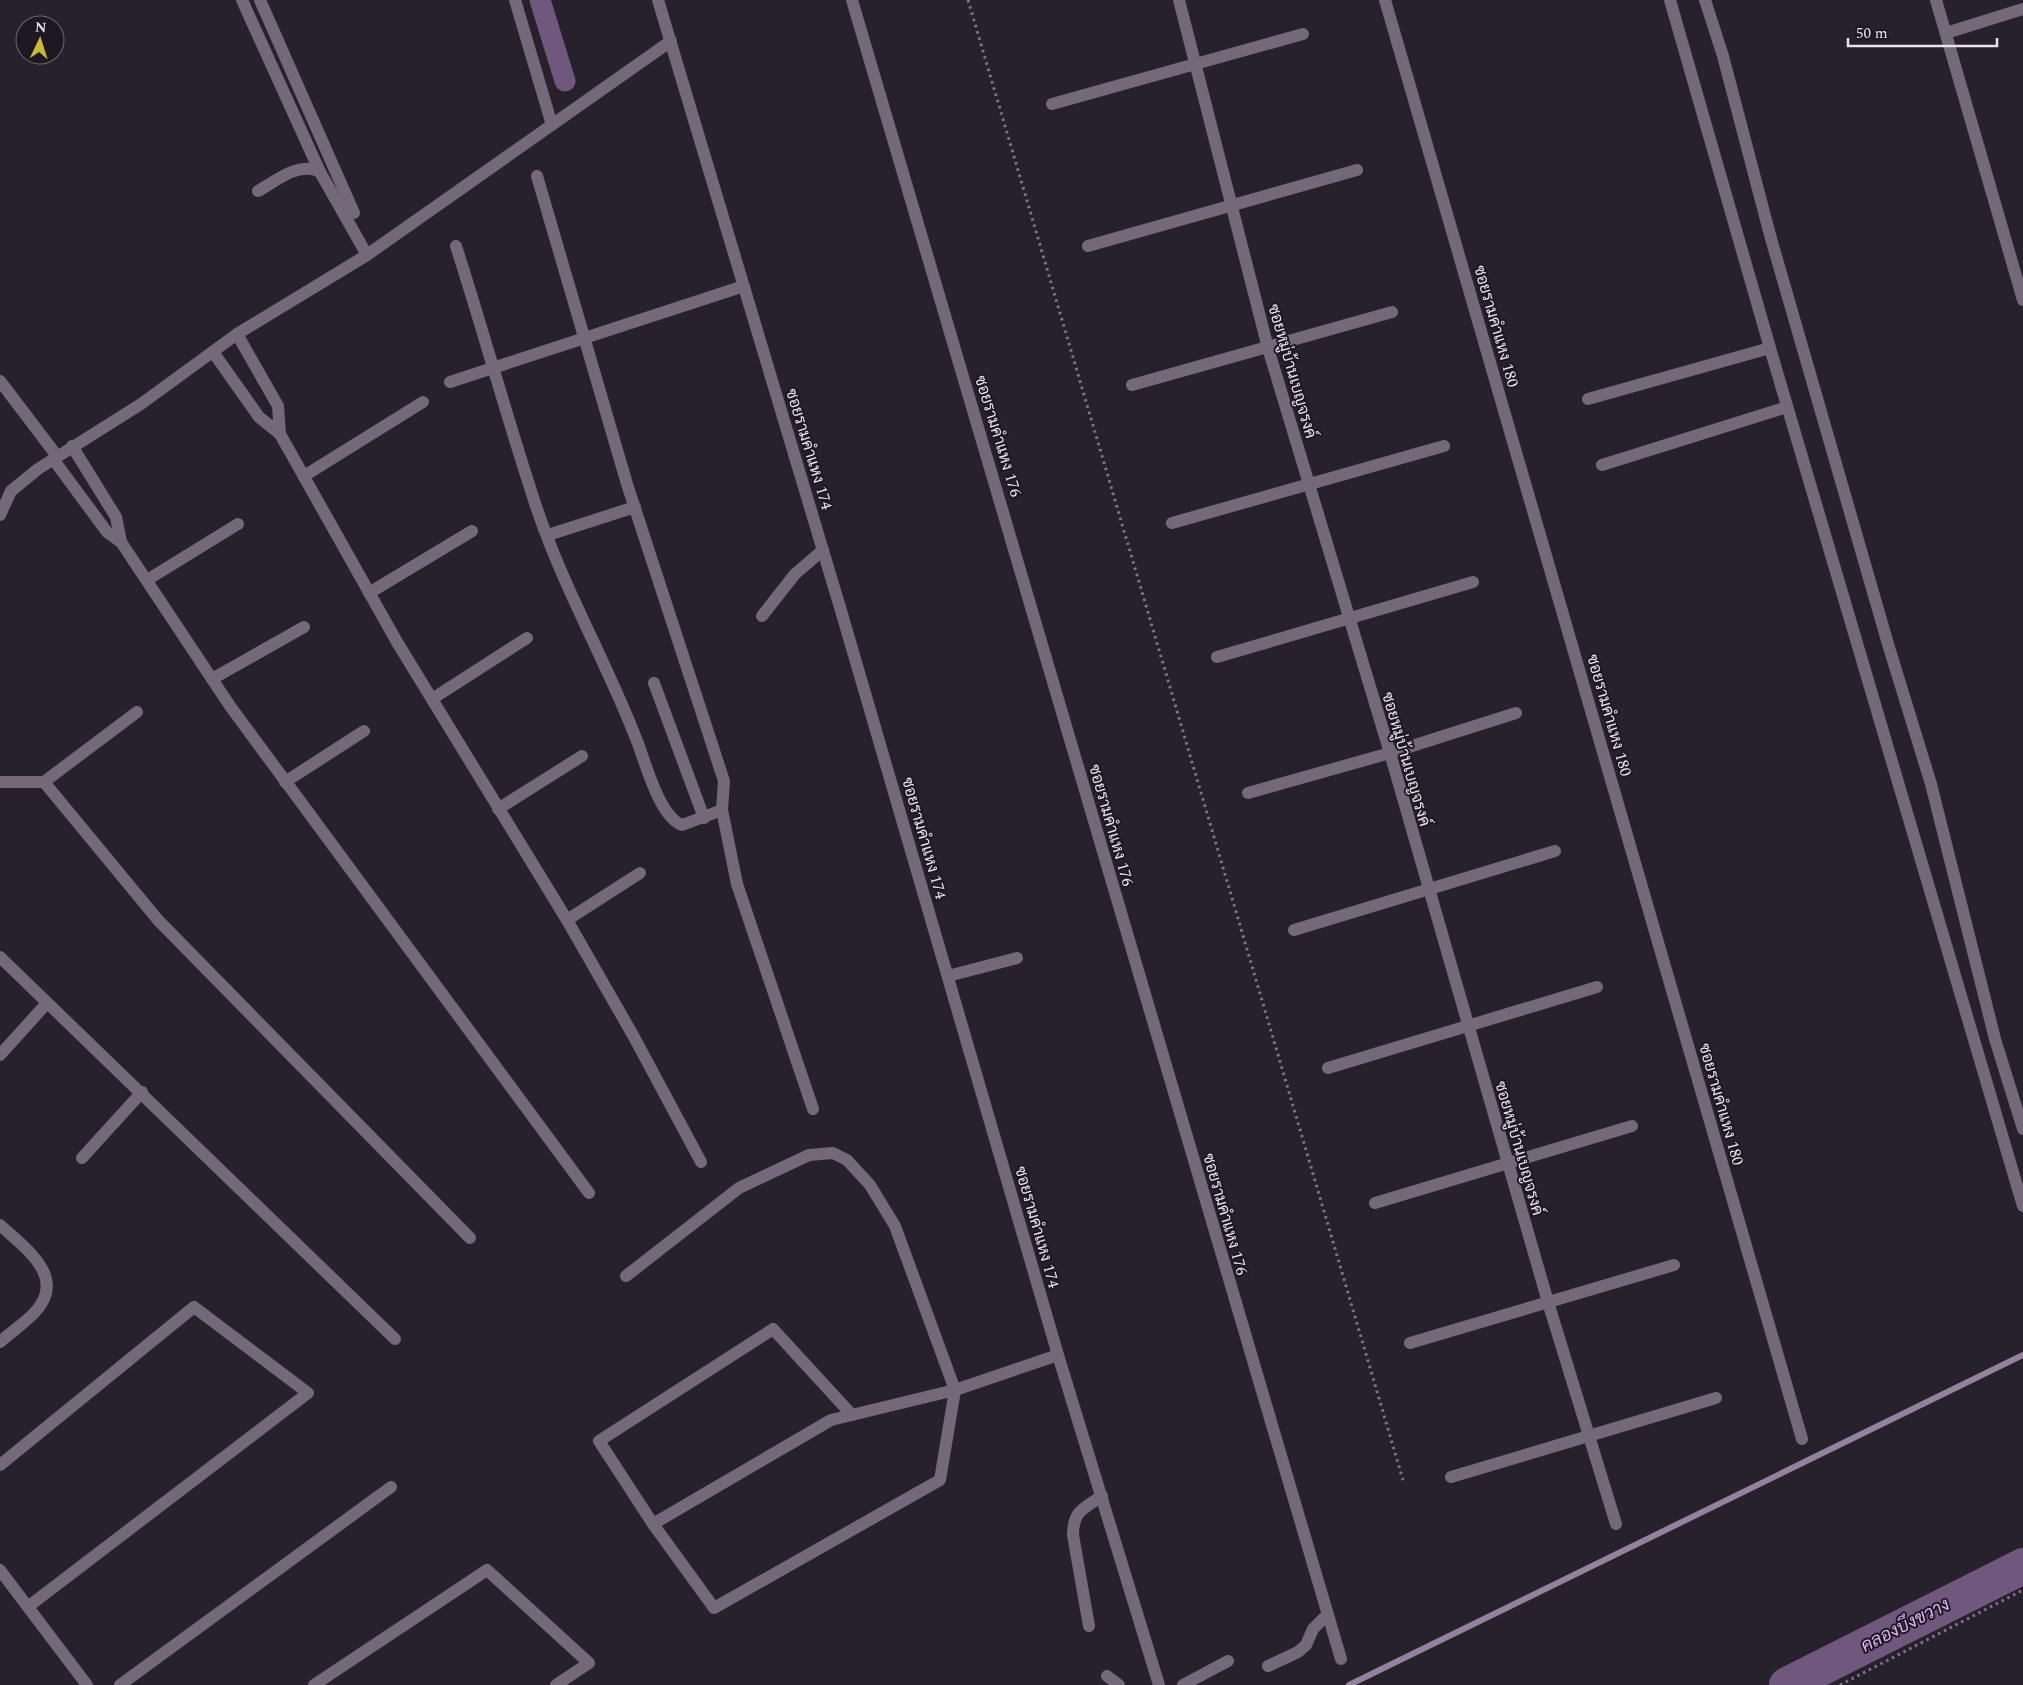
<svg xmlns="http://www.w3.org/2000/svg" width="2023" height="1685" viewBox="0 0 2023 1685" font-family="Spectral,Sarabun,serif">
	<rect width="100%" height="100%" fill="#27212b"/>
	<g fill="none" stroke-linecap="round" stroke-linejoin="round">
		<polyline stroke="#93819e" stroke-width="6" points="1349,1685 2023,1355"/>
		<polyline stroke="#6f577d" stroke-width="21" points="540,0 565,81"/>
		<polyline stroke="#6f577d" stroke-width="36" points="1787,1685 2023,1566"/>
		<g stroke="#7c7780" stroke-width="3" stroke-dasharray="2.5 4" stroke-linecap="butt">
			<polyline points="968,0 1403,1480"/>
			<polyline points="1840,1685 2023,1590"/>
		</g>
		<g stroke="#74697b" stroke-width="12">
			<polyline points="242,0 320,172"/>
			<polyline points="260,0 354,213"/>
			<polyline points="515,0 552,125"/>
			<polyline points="658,0 842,614 1058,1355 1159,1685"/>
			<polyline points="852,0 1341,1659"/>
			<polyline points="1179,0 1268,348 1390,753 1548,1302 1616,1524"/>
			<polyline points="1385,0 1802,1439"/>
			<polyline points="1670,0 1770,348 2023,1206"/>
			<polyline points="1705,0 1723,56 1770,235 1888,644 1931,784 1995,1039 2023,1129"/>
			<polyline points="1936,0 2023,300"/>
			<polyline points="1946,33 2023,9"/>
			<polyline points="1052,104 1303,34"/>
			<polyline points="537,176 627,484 724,781 722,810 737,884 813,1109"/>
			<path d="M258 191C276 181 299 161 320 172L367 255"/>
			<path d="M456 246C484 333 508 422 537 509 564 589 607 663 637 741 646 764 659 816 682 825L722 810"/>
			<polyline points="1088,246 1357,170"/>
			<polyline points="237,334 278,406 280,434"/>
			<polyline points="213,352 259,417 280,434 397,642 567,920 634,1037 701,1162"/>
			<polyline points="0,381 57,456"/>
			<polyline points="450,382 744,286"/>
			<polyline points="1132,385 1392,312"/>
			<polyline points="1588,399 1770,348"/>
			<polyline points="72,446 116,517 121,542"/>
			<polyline points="53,459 107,532 121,542 230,706 589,1193"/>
			<polyline points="1602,465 1787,407"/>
			<polyline points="304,476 423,402"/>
			<polyline points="0,515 11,491 38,469 141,404 237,334 367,255 671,41"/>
			<polyline points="1172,523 1444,446"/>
			<polyline points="548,535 635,507"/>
			<polyline points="147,580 238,524"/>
			<polyline points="369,593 472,531"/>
			<polyline points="762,616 795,574 823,550"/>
			<polyline points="1217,657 1473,582"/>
			<polyline points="212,679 304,627"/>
			<polyline points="654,683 704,818"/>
			<polyline points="432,699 527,638"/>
			<polyline points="0,782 44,782 158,920 470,1238"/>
			<polyline points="44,782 137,712"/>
			<polyline points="285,782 364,731"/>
			<polyline points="1248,793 1390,753 1516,713"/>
			<polyline points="498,809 582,756"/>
			<polyline points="567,920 640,873"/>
			<polyline points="1294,930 1555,851"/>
			<polyline points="0,957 395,1339"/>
			<polyline points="948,976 1017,958"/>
			<polyline points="0,1055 47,1003"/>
			<polyline points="1328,1068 1597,987"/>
			<polyline points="82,1158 142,1092"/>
			<polyline points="1375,1203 1632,1126"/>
			<path d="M0 1225C24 1247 68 1277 35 1312 25 1323 11 1332 0 1342"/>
			<polyline points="626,1276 739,1188 809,1155 833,1153 847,1160 870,1185 895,1226 955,1390 1058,1355"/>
			<polyline points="1410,1343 1674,1265"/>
			<polygon points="955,1390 940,1480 714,1608 653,1524 831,1420"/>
			<polyline points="0,1465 194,1307 308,1393 29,1606"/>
			<polyline points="1451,1477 1716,1398"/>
			<polyline points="653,1524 599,1441 773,1329 852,1415"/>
			<polyline points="0,1570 87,1685"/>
			<path d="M1089 1626 1073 1535C1073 1511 1083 1509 1102 1496"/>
			<polyline points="1268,1666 1298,1652 1306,1645 1313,1629 1327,1615"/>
			<polyline points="1107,1676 1119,1685"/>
			<polyline points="120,1685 391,1487"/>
			<polyline points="314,1685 487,1570 589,1663 556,1685"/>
			<polyline points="1183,1685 1228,1661"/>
		</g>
	</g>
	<g text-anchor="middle" stroke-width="4" stroke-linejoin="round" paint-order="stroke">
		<g font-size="16" fill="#e8e4eb" stroke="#1e1822">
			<text transform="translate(1497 326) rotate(74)" y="6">ซอยรามคำแหง 180</text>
			<text transform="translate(1293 371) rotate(74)" y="6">ซอยหมู่บ้านเบญจรงค์</text>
			<text transform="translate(999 436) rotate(73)" y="6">ซอยรามคำแหง 176</text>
			<text transform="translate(810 449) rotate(73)" y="6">ซอยรามคำแหง 174</text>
			<text transform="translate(1610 715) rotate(74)" y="6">ซอยรามคำแหง 180</text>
			<text transform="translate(1407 759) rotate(74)" y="6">ซอยหมู่บ้านเบญจรงค์</text>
			<text transform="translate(1112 825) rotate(74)" y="6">ซอยรามคำแหง 176</text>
			<text transform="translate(925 838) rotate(74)" y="6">ซอยรามคำแหง 174</text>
			<text transform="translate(1722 1104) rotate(74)" y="6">ซอยรามคำแหง 180</text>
			<text transform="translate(1520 1148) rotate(74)" y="6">ซอยหมู่บ้านเบญจรงค์</text>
			<text transform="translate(1226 1214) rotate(74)" y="6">ซอยรามคำแหง 176</text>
			<text transform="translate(1038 1227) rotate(74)" y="6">ซอยรามคำแหง 174</text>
		</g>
		<g font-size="18" font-style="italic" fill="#d8b1f1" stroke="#1e1822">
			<text transform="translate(1905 1625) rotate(-27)" y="6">คลองบึงขวาง</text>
		</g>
	</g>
	<g transform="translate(40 40) rotate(4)"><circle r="24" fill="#1e1822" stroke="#6f6a72"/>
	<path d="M0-4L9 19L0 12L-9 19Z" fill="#caba3a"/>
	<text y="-8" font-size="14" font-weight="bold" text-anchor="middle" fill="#e8e4eb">N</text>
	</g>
	<path d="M1848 38v8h149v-8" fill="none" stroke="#e8e4eb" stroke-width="2.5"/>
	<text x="1856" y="38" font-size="15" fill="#e8e4eb" stroke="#1e1822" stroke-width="4" paint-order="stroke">50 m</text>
</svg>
